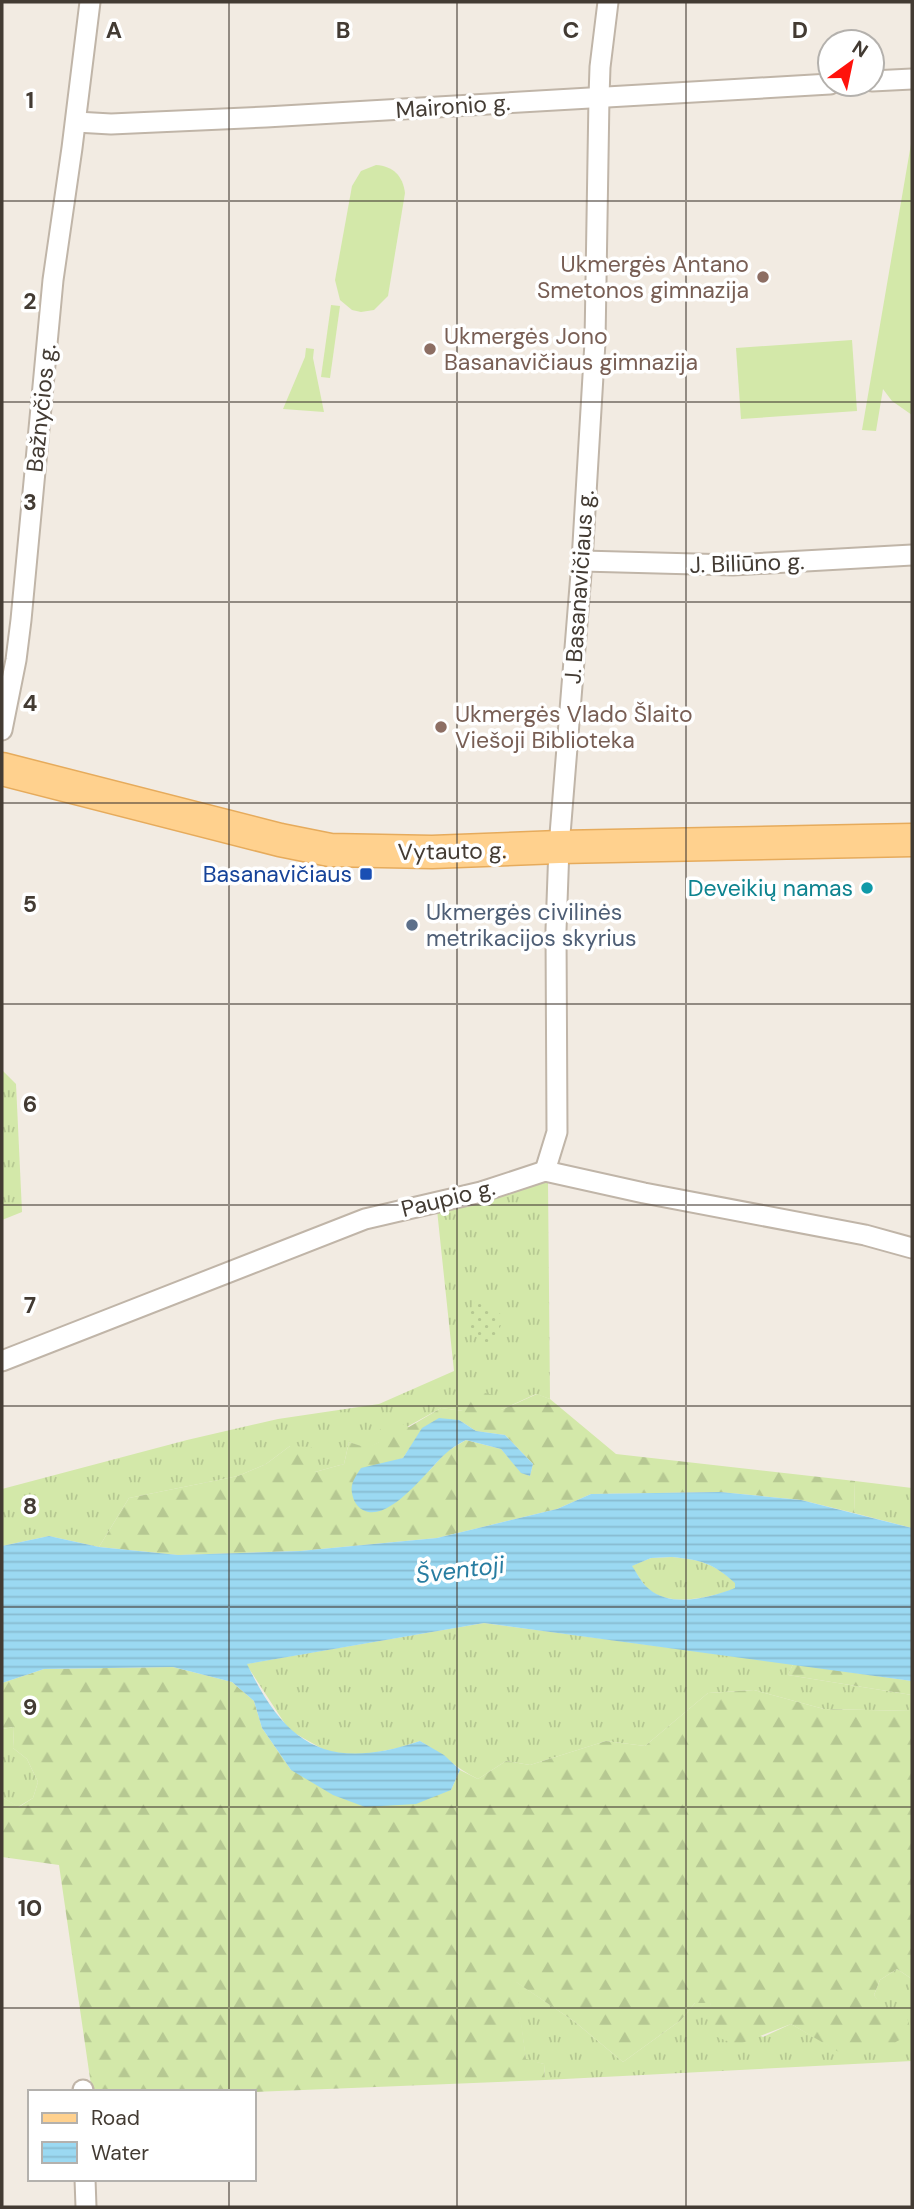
<svg xmlns="http://www.w3.org/2000/svg" width="914" height="2209" viewBox="0 0 914 2209" font-family="'DM Sans',sans-serif">
	<defs>
		<pattern id="grass-tufts" width="24" height="20" patternUnits="userSpaceOnUse" patternTransform="scale(1.75)"><rect width="24" height="20" fill="#d3e8a9"/><path d="M3 7l-1-3M5 7V3M7 7l1-3M15 17l-1-3M17 17v-4M19 17l1-3" fill="none" stroke="#b6c892"/></pattern>
		<pattern id="forest-firs" width="22" height="20" patternUnits="userSpaceOnUse" patternTransform="scale(1.75)"><rect width="22" height="20" fill="#d3e8a9"/><path d="M5 1l3.5 6h-7zM16 11l3.5 6h-7z" fill="#b6c892"/></pattern>
		<pattern id="park-dots" width="8" height="8" patternUnits="userSpaceOnUse" patternTransform="scale(1.75)"><rect width="8" height="8" fill="#d3e8a9"/><path d="M2 2h.1M6 6h.1" fill="none" stroke="#b6c892" stroke-width="1.8" stroke-linecap="round"/></pattern>
		<pattern id="water-rules" width="6" height="5" patternUnits="userSpaceOnUse" patternTransform="scale(1.75)"><rect width="6" height="5" fill="#9bd9f2"/><path d="M0 2.5h6" fill="none" stroke="#87bbd0"/></pattern>
	</defs>
	<rect width="100%" height="100%" fill="#f2ebe2"/>
	<g fill="url(#grass-tufts)">
		<polygon points="2,1070 16,1084 22,1212 2,1220"/>
		<polygon points="548,1182 550,1399 536,1394 501,1410 463,1411 441,1408 367,1449 349,1442 344,1464 315,1472 290,1446 266,1464 238,1476 129,1498 99,1547 49,1536 2,1546 2,1489 187,1440 278,1419 379,1404 454,1371 437,1210"/>
		<polygon points="855,1481 912,1488 912,1528 854,1513"/>
		<path d="M672 1557C701 1560 713 1563 736 1583L735 1589C710 1597 671 1608 648 1589 642 1583 637 1573 631 1566L651 1558Z"/>
		<path d="M484 1623 793 1664 788 1675 912 1695V1711L824 1709 754 1690 708 1693 645 1746 606 1741 530 1765 506 1761 478 1779C457 1769 441 1753 420 1741L398 1748 362 1755 328 1752 289 1730 246 1664Z"/>
		<polygon points="14,1727 13,1748 27,1759 38,1782 33,1798 18,1807 2,1797 2,1729"/>
		<polygon points="897,1969 912,1979 912,2061 545,2080 544,2064 526,2060 515,1981 575,2022 623,2062 681,2020 695,2003 710,2002 713,2013 763,2037 791,2024 844,2054 881,2006 874,1995 880,1980"/>
	</g>
	<g fill="url(#forest-firs)" fill-rule="evenodd">
		<path d="M476 1391 494 1395 501 1410 537 1394 550 1399 616 1454 855 1481 854 1513 801 1500 720 1492 591 1494 557 1509 437 1538 300 1551 178 1555 99 1547 129 1498 238 1476 266 1464 290 1446 312 1447 315 1472 344 1464 349 1442 367 1448 379 1442 380 1429 396 1421 409 1427 441 1408 463 1411 464 1398ZM459 1420 476 1431 505 1435 533 1464 530 1476 521 1472 501 1449 466 1440 446 1452 429 1471 391 1462 403 1458 411 1446Z"/>
		<polygon points="793,1664 912,1681 912,1695 788,1675"/>
		<polygon points="173,1667 232,1682 254,1701 262,1728 291,1770 451,1790 460,1770 478,1779 506,1761 530,1765 606,1741 645,1746 708,1693 754,1690 824,1709 912,1711 912,1979 897,1969 880,1980 874,1995 882,2006 907,2017 911,2034 890,2045 844,2055 791,2024 737,2045 717,2037 710,2003 695,2003 681,2020 623,2062 575,2022 516,1982 526,2059 544,2064 545,2080 254,2092 92,2092 59,1865 2,1857 2,1797 19,1807 33,1798 38,1782 27,1759 13,1748 14,1727 2,1729 2,1683 44,1669"/>
	</g>
	<polygon fill="url(#park-dots)" points="476,1300 504,1316 497,1336 488,1344 468,1332 469,1312"/>
	<g fill="#d3e8a9">
		<polygon points="912,138 912,415 892,401 883,389 876,431 862,430"/>
		<path d="M376 165C393 166 403 176 405 193L388 296 374 310 361 312 352 310 340 300 335 280 352 186 361 171Z"/>
		<polygon points="331,305 340,306 330,378 321,377"/>
		<polygon points="852,340 857,411 741,419 736,348"/>
		<polygon points="306,348 314,349 313,358 324,412 283,409 305,357"/>
	</g>
	<g fill="url(#water-rules)" fill-rule="evenodd">
		<path d="M439 1418 459 1420 476 1431 505 1435 533 1464 530 1476 521 1473 501 1449 466 1440C458 1444 450 1449 444 1455 427 1471 388 1524 363 1510 357 1507 353 1500 352 1493 350 1483 356 1476 361 1468L403 1458 422 1428Z"/>
		<path d="M720 1492 801 1500 912 1528V1681L484 1623 247 1664C287 1748 330 1771 420 1741L444 1755 460 1770 451 1790 416 1804 365 1807 333 1795 291 1770 262 1728 254 1701 232 1682 173 1667 44 1669 2 1683V1546L49 1536 99 1547 178 1555 300 1551 437 1538 557 1509 591 1494ZM672 1557C701 1560 713 1563 735 1583V1588C710 1598 671 1608 649 1589 642 1584 637 1573 632 1566L651 1558Z"/>
	</g>
	<g fill="none" stroke-linecap="round" stroke-linejoin="round">
		<defs>
			<g id="minor">
				<polyline points="872,81 912,79"/>
				<polyline points="76,122 111,124 266,117 830,84"/>
				<polyline points="582,561 733,565 912,555"/>
				<polyline points="2,730 16,660 21,620 53,280 72,148 90,2"/>
				<polyline points="545,1171 557,1132 556,930 559,847 582,561 595,342 599,97 600,67 608,2"/>
				<polyline points="2,1361 365,1219 481,1192 545,1171 644,1193 865,1235 912,1248"/>
				<polyline points="83,2090 83,2092"/>
				<polyline points="85,2179 86,2207"/>
			</g>
			<polyline id="primary" points="2,769 280,840 330,850 432,852 559,847 912,840"/>
		</defs>
		<use href="#minor" stroke="#c0b5a8" stroke-width="23"/>
		<use href="#primary" stroke="#e6ab5c" stroke-width="35"/>
		<use href="#minor" stroke="#fff" stroke-width="19"/>
		<use href="#primary" stroke="#ffd18e" stroke-width="32"/>
	</g>
	<path fill="none" stroke="#433b33" stroke-width="2" stroke-opacity="0.55" d="M229 2V2092M457 2V2207M686 2V2207M2 201H912M2 402H912M2 602H912M2 803H912M2 1004H912M2 1205H912M2 1406H912M2 1607H912M2 1807H912M2 2008H912M229 2179V2207"/>
	<g fill="#8d6e63" stroke="#fff" stroke-width="2.5">
		<circle cx="763" cy="277" r="7"/>
		<circle cx="430" cy="349" r="7"/>
		<circle cx="441" cy="727" r="7"/>
	</g>
	<rect fill="#1a4fb4" stroke="#fff" stroke-width="2.5" x="359" y="867" width="14" height="14" rx="3.5"/>
	<circle fill="#0f9aa8" stroke="#fff" stroke-width="2.5" cx="867" cy="888" r="7"/>
	<circle fill="#5c6f8a" stroke="#fff" stroke-width="2.5" cx="412" cy="925" r="7"/>
	<g text-anchor="middle" stroke-width="7" stroke-linejoin="round" paint-order="stroke">
		<g font-size="23" fill="#433b33" stroke="#fff">
			<text transform="translate(453 106) rotate(-4)" y="8">Maironio g.</text>
			<text transform="translate(41 408) rotate(-84)" y="8">Bažnyčios g.</text>
			<text transform="translate(747 563) rotate(-2)" y="8">J. Biliūno g.</text>
			<text transform="translate(579 587) rotate(-86)" y="8">J. Basanavičiaus g.</text>
			<text transform="translate(452 851) rotate(-1)" y="8">Vytauto g.</text>
			<text transform="translate(448 1198) rotate(-14)" y="8">Paupio g.</text>
		</g>
		<g font-size="23" fill="#785e54" stroke="#fff" text-anchor="start">
			<text x="749" y="272" text-anchor="end">Ukmergės Antano<tspan x="749" dy="26">Smetonos gimnazija</tspan></text>
			<text x="444" y="344">Ukmergės Jono<tspan x="444" dy="26">Basanavičiaus gimnazija</tspan></text>
			<text x="455" y="722">Ukmergės Vlado Šlaito<tspan x="455" dy="26">Viešoji Biblioteka</tspan></text>
		</g>
		<g font-size="23" fill="#164399" stroke="#fff" text-anchor="end">
			<text x="352" y="882">Basanavičiaus</text>
		</g>
		<g font-size="23" fill="#0d838f" stroke="#fff" text-anchor="end">
			<text x="853" y="896">Deveikių namas</text>
		</g>
		<g font-size="23" fill="#4e5e75" stroke="#fff" text-anchor="start">
			<text x="426" y="920">Ukmergės civilinės<tspan x="426" dy="26">metrikacijos skyrius</tspan></text>
		</g>
		<g font-size="24" font-style="italic" fill="#287da1" stroke="#fff">
			<text transform="translate(460 1570) rotate(-7)" y="8">Šventoji</text>
		</g>
	</g>
	<g font-size="23" text-anchor="middle" font-weight="bold" fill="#433b33" stroke="#fff" stroke-width="7" stroke-linejoin="round" paint-order="stroke">
		<text x="114" y="38">A</text>
		<text x="343" y="38">B</text>
		<text x="571" y="38">C</text>
		<text x="800" y="38">D</text>
		<text x="30" y="108">1</text>
		<text x="30" y="309">2</text>
		<text x="30" y="510">3</text>
		<text x="30" y="711">4</text>
		<text x="30" y="912">5</text>
		<text x="30" y="1112">6</text>
		<text x="30" y="1313">7</text>
		<text x="30" y="1514">8</text>
		<text x="30" y="1715">9</text>
		<text x="30" y="1916">10</text>
	</g>
	<rect width="914" height="2209" fill="none" stroke="#433b33" stroke-width="7"/>
	<rect x="28" y="2090" width="228" height="91" fill="#ffffff" stroke="#b4b1ad" stroke-width="2"/>
	<rect x="42" y="2113" width="35" height="10" fill="#ffd18e" stroke="#b4b1ad" stroke-width="2"/>
	<text x="91" y="2125" font-size="21" fill="#433b33">Road</text>
	<rect x="42" y="2142" width="35" height="21" fill="url(#water-rules)" stroke="#b4b1ad" stroke-width="2"/>
	<text x="91" y="2160" font-size="21" fill="#433b33">Water</text>
	<g transform="translate(851 63) rotate(33)"><circle r="33" fill="#ffffff" stroke="#b4b1ad" stroke-width="2"/>
	<path d="M0-5L12 26L0 18L-12 26Z" fill="#ff120c"/>
	<text y="-10" font-size="19" font-weight="bold" text-anchor="middle" fill="#433b33">N</text>
	</g>
</svg>
